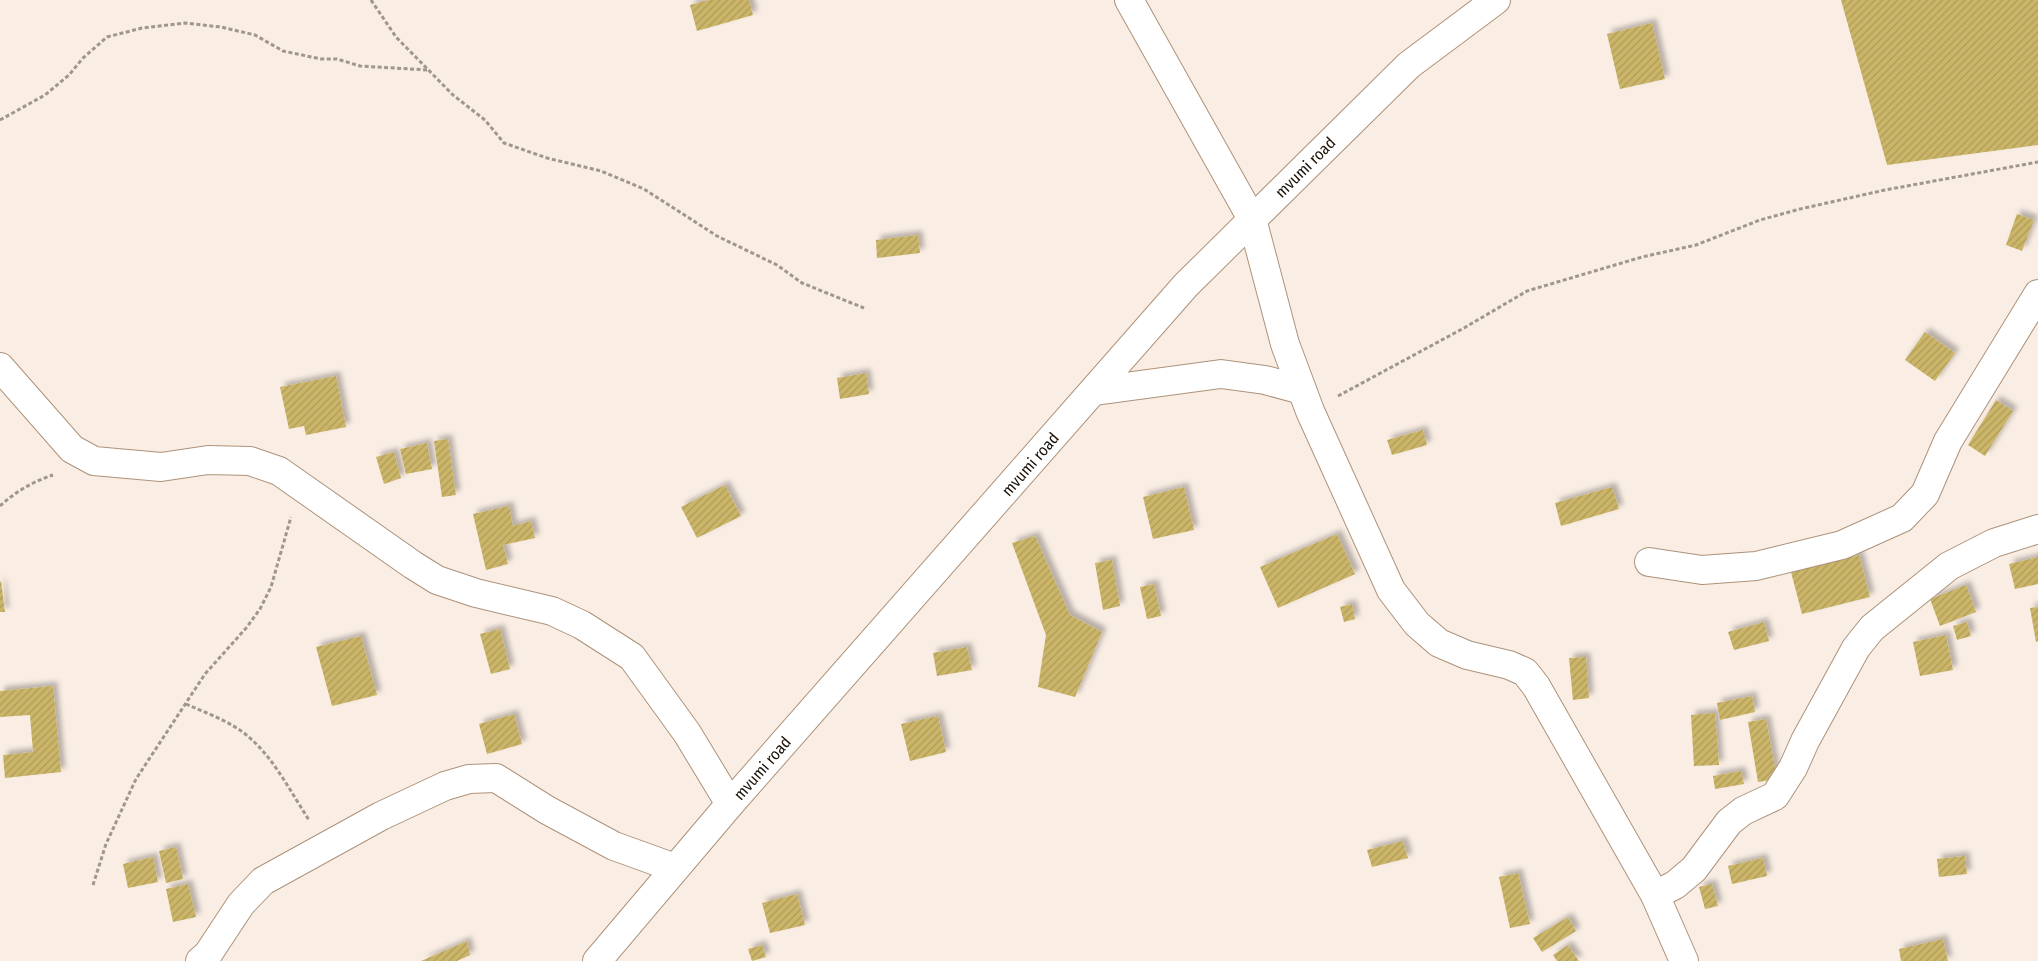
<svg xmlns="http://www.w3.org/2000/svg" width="2038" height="961" viewBox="0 0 2038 961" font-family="'Fira Sans Condensed',sans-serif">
	<defs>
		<pattern id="building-hatch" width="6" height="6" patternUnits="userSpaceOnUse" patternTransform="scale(1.25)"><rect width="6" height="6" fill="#cbb568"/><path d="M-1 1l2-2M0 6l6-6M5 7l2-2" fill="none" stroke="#ae9b59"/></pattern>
		<filter id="shadow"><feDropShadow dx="4.5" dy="-4.5" stdDeviation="2.5" flood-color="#0004"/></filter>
	</defs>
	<rect width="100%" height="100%" fill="#faeee4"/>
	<g fill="url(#building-hatch)" filter="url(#shadow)">
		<polygon points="709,0 749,0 753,15 697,31 690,5"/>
		<polygon points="1841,0 2038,0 2038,145 1887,165"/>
		<polygon points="1652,23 1665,79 1620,89 1607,34"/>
		<polygon points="2017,214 2034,220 2022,251 2006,245"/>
		<polygon points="918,235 920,253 877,258 876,240"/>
		<polygon points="1925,332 1955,353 1935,381 1905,360"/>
		<polygon points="866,373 869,394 840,399 837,378"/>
		<polygon points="336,376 346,427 306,435 304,426 289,429 280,387"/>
		<polygon points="1996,400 2013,411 1985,456 1968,445"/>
		<polygon points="1423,430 1427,445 1392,455 1387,440"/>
		<polygon points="448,439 456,495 442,497 434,441"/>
		<polygon points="427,443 432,469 406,474 400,449"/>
		<polygon points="394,452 401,478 384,484 376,457"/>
		<polygon points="725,485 741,516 697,538 681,507"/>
		<polygon points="1184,487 1194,530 1153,539 1143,497"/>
		<polygon points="1612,487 1619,509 1561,526 1555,503"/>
		<polygon points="509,506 513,526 531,521 535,538 503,545 508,564 486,570 473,514"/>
		<polygon points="1337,534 1355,574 1278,608 1260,567"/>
		<polygon points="1035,536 1070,615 1102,632 1075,697 1038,687 1046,635 1012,543"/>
		<polygon points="1859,555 1870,597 1802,614 1791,572"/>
		<polygon points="2038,557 2038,584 2015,589 2009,564"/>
		<polygon points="1112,560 1120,606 1103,610 1095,563"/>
		<polygon points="1,581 5,612 0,612 0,582"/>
		<polygon points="1154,584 1161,616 1147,619 1140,587"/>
		<polygon points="1966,585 1976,612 1940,626 1930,599"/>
		<polygon points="1352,604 1355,619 1344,622 1340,607"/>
		<polygon points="2038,607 2038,641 2036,642 2030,608"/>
		<polygon points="1764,622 1769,641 1734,650 1728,632"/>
		<polygon points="1967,622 1971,636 1957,640 1953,626"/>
		<polygon points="500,629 510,669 491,674 480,634"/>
		<polygon points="1946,635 1953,670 1920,676 1913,642"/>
		<polygon points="361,636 377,695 332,706 316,647"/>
		<polygon points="967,647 972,670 937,676 933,653"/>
		<polygon points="1586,657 1589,698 1573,700 1569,658"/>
		<polygon points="53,686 61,772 5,778 3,755 33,752 30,715 0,717 0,691"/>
		<polygon points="1752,696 1755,712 1720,720 1717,703"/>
		<polygon points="1715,713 1719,765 1694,766 1691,715"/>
		<polygon points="514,714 522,744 487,754 479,724"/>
		<polygon points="938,716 946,752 910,761 901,724"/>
		<polygon points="1766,719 1777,779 1758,782 1748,722"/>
		<polygon points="1741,771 1744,784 1715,789 1713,776"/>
		<polygon points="1403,841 1408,858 1372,867 1367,850"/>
		<polygon points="176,847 183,879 166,883 159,851"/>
		<polygon points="1965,856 1967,874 1939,877 1937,859"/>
		<polygon points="153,857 158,882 128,888 123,864"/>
		<polygon points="1763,858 1767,876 1732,884 1728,866"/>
		<polygon points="1518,873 1530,924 1510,928 1499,877"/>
		<polygon points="188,884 196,917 173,922 166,889"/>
		<polygon points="1712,884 1718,906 1705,909 1699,887"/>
		<polygon points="797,894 805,925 770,933 762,903"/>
		<polygon points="1568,917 1576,931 1542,952 1533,938"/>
		<polygon points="1943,939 1948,961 1901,961 1899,949"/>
		<polygon points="467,941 470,955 457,961 421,961"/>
		<polygon points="762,945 766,957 752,961 748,949"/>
		<polygon points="1568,945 1579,961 1557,961 1553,955"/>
	</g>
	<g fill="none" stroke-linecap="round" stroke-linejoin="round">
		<defs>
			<g id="minor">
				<polyline points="1129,0 1252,219 1285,344 1310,411 1391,590 1417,624 1439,643 1467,655 1509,665 1525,672 1536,686 1655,895 1684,961"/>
				<polyline points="0,367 72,449 94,461 161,467 208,460 250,461 279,471 413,565 437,580 476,593 552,611 582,625 632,657 687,733 730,804"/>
				<polyline points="1095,391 1221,374 1265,380 1302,390"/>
				<polyline points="1649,562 1702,570 1756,566 1842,545 1902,518 1925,494 1948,441 2038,294"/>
				<polyline points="1655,895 1675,885 1694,869 1729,822 1743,811 1775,796 1793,768 1805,741 1856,648 1872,628 1949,566 1994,543 2038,529"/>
				<polyline points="200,961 208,954 241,904 263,881 381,816 445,786 469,779 496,778 547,810 614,846 675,868"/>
				<polyline points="597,961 730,804 1186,285 1409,65 1496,0"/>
			</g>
		</defs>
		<use href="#minor" stroke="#ad927a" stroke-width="30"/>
		<g stroke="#a1968c" stroke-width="3" stroke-dasharray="4 2.5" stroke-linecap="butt">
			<polyline points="371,0 396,37 453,95 485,120 504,143 547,158 601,171 644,189 717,236 777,265 802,283 864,308"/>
			<polyline points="0,120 45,95 69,75 83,58 107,37 142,28 185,23 221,27 255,35 283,51 321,59 337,59 360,66 428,70"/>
			<polyline points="1338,396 1464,328 1527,291 1642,257 1696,245 1760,220 1800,209 1885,190 2038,162"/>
			<path d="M0 506C15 492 34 481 53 475"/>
			<path d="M186 704C208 714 233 722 251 739 274 759 292 794 309 820"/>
			<polyline points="93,885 106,844 136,779 205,674 247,627 260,609 271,587 291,517"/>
		</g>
		<use href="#minor" stroke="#fff" stroke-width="28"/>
	</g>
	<g text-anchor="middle" stroke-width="4" stroke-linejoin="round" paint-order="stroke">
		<g font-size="16" fill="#1b1108" stroke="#fff">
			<text transform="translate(1305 167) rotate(-45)" y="6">mvumi road</text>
			<text transform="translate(1030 464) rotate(-49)" y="6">mvumi road</text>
			<text transform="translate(762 768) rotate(-49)" y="6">mvumi road</text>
		</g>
	</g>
</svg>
